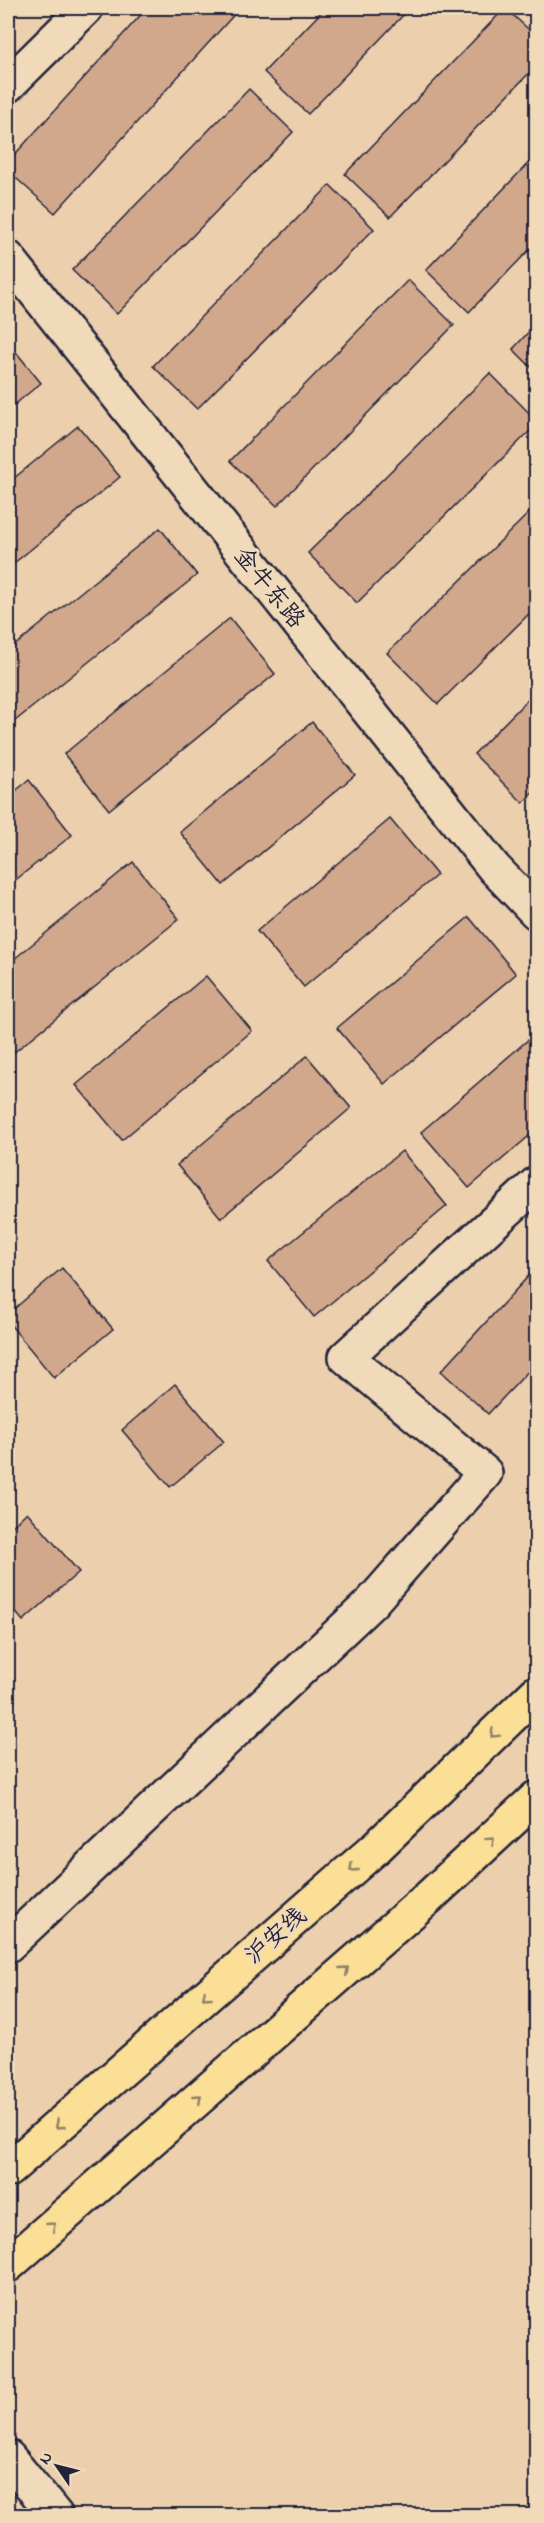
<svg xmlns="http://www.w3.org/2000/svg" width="544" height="2523" viewBox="0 0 544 2523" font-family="'Indie Flower','LXGW WenKai TC',sans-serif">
	<rect width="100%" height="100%" fill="#ecd0ae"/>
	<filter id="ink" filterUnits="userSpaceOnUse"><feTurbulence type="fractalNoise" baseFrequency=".0167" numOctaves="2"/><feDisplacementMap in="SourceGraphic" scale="12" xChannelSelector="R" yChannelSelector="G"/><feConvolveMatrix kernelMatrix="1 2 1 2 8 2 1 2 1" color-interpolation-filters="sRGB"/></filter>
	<g filter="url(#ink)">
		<g fill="#d1a88b" stroke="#22223b" stroke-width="1.5">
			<polygon points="147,8 240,8 55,213 8,171 8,162"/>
			<polygon points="325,8 410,8 308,114 264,72"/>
			<polygon points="505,8 536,36 536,66 390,217 345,174"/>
			<polygon points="249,89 293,132 117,314 72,270"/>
			<polygon points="536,155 536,243 469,312 426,270"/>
			<polygon points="330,185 374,229 197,409 153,366"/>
			<polygon points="408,280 454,325 277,506 230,461"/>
			<polygon points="536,324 536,372 513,349"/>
			<polygon points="8,342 41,383 8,410"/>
			<polygon points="490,373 536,420 536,425 357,603 308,553"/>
			<polygon points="78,426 120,477 8,568 8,483"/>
			<polygon points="536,506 536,607 438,704 387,653"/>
			<polygon points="160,528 197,575 15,721 8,712 8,651"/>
			<polygon points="230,618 275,674 109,810 64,754"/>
			<polygon points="536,691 536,789 523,803 474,754"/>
			<polygon points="312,722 355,775 223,885 180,832"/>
			<polygon points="29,780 72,835 8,886 8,797"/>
			<polygon points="390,819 437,875 304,987 257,931"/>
			<polygon points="133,862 179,919 12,1054 8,1048 8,964"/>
			<polygon points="469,917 516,974 384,1084 337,1028"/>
			<polygon points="206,976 252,1031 122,1140 76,1085"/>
			<polygon points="536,1033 536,1130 469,1188 421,1132"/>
			<polygon points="307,1056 351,1108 221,1218 177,1165"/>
			<polygon points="402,1151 447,1206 314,1317 268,1261"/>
			<polygon points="62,1268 113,1329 54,1378 8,1322 8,1314"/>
			<polygon points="536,1268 536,1363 488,1414 441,1371"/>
			<polygon points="175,1384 224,1442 170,1487 122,1430"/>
			<polygon points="27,1512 79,1572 23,1621 8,1603 8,1530"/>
		</g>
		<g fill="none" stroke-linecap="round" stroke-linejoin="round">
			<defs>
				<g id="minor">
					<polyline points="8,85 86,8"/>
					<polyline points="8,258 494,868 536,912"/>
					<polyline points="8,1945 371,1603 485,1473 346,1357 536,1184"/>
					<polyline points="8,2457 56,2516"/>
				</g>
				<g id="highway">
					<polyline points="8,2170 378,1846 536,1693"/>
					<polyline points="8,2265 429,1897 536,1798"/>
				</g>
			</defs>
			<use href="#minor" stroke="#22223b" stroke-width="38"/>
			<use href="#highway" stroke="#22223b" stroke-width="38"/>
			<use href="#minor" stroke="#f0dab9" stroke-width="33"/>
			<use href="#highway" stroke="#fbdf96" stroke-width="33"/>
		</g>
		<defs><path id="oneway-chevron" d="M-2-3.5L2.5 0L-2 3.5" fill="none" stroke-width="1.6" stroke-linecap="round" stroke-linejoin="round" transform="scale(1.5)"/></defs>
		<g stroke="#8e8068">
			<use href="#oneway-chevron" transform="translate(494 1734) rotate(136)"/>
			<use href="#oneway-chevron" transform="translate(491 1840) rotate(-42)"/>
			<use href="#oneway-chevron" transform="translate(353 1868) rotate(139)"/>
			<use href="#oneway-chevron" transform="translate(345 1970) rotate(-41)"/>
			<use href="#oneway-chevron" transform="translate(206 1996) rotate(139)"/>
			<use href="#oneway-chevron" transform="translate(198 2098) rotate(-41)"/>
			<use href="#oneway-chevron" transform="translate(59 2125) rotate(139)"/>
			<use href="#oneway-chevron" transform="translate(52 2226) rotate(-41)"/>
		</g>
	</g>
	<g text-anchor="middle" stroke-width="6" stroke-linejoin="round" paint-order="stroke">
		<g font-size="24" fill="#22223b" stroke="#f0dab9">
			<text transform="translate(270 587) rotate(51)" y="8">金牛东路</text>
			<text transform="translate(275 1935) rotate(-41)" y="8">沪安线</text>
		</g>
	</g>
	<rect width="544" height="2523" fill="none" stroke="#f0dab9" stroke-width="30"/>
	<rect x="15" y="15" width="514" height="2493" fill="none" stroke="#22223b" stroke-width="2" filter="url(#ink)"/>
	<g transform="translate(57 2466) rotate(305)" stroke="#f0dab9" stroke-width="4.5" paint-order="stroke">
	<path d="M0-4.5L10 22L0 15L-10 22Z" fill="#22223b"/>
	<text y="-9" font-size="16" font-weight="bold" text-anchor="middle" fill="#22223b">N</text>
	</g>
</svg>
